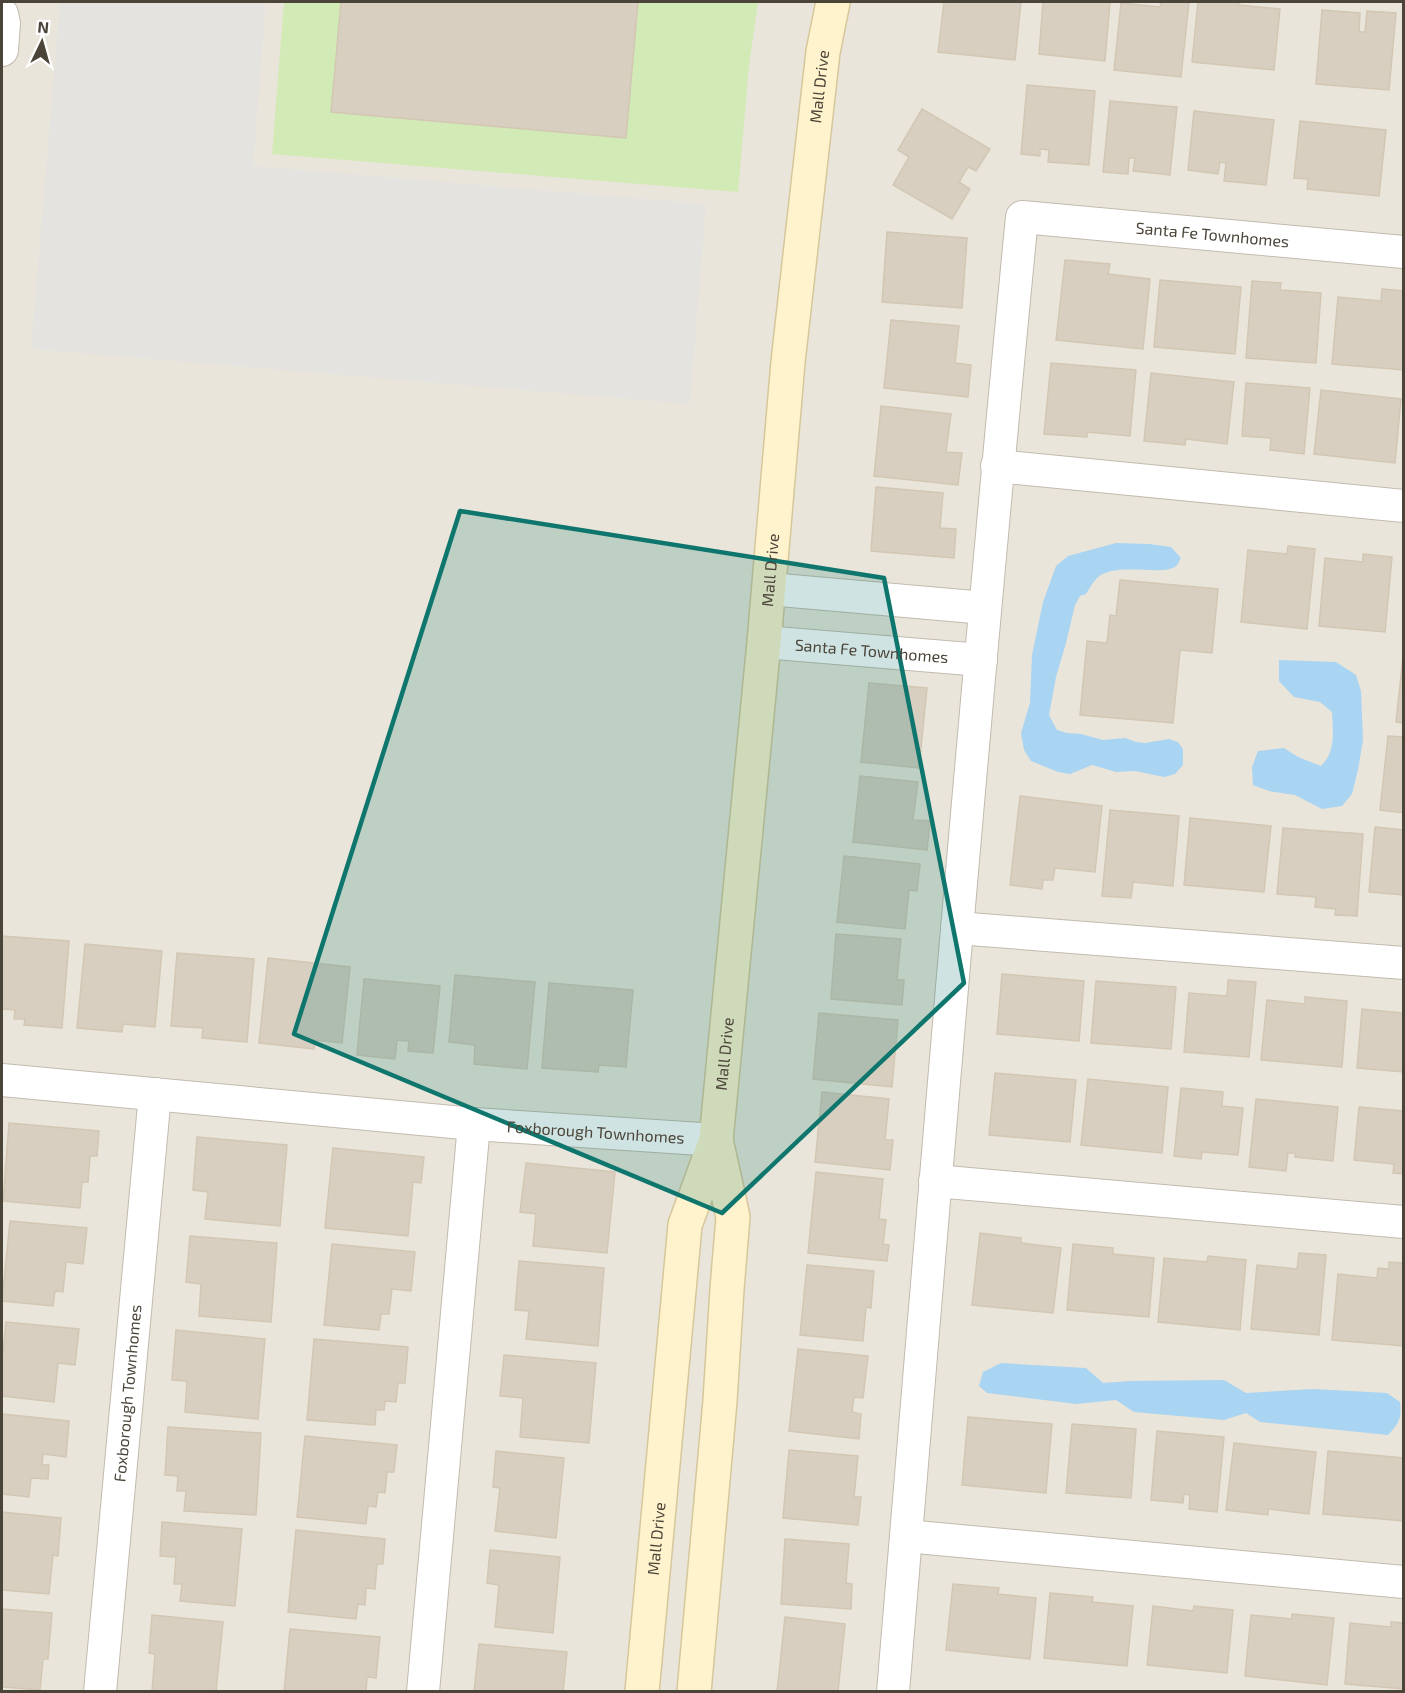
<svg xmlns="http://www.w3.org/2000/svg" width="1405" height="1693" viewBox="0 0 1405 1693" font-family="'Exo 2',sans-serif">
	<rect width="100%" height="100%" fill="#f6f3ec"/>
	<rect fill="#eae5da" x="2" y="2" width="1401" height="1689"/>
	<polygon fill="#d2eab5" points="284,2 341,2 331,111 626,137 638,2 758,2 749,66 738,192 272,154"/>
	<polygon fill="#e5e3e0" points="60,2 266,2 253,166 706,204 690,404 31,349"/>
	<g fill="#a9d4f2">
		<path d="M1116 543 1149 544 1171 547 1181 558C1179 560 1179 564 1176 566 1164 577 1115 561 1097 578 1093 582 1089 589 1086 594L1080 596 1075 605 1066 643 1056 677 1049 715 1057 730 1067 733 1081 734 1103 740 1125 738 1136 742 1145 743 1169 739 1178 742 1183 749V765L1175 774 1164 777 1135 771 1116 772 1092 765 1070 774 1058 772 1031 761 1024 750 1021 733 1030 703 1032 655 1043 602 1056 566 1068 556Z"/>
		<path d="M1279 660 1336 662 1356 675 1361 691 1363 740 1358 770 1352 794 1342 806 1322 809 1295 795 1269 791 1253 785 1252 767 1258 751 1284 748 1298 757 1321 766C1336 751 1333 733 1332 712L1320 702 1294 697 1279 681Z"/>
		<path d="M1001 1363 1086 1368 1103 1383 1130 1381 1224 1380 1246 1393 1313 1389 1387 1393 1400 1402C1402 1419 1399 1423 1388 1435L1260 1422 1246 1413 1224 1420 1134 1412 1116 1400 1076 1404 987 1393 979 1386 983 1372Z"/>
	</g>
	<g fill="#d8cfc1" stroke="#d3c7b4" stroke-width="1.5">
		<polygon points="341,2 638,2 626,138 331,112"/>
		<polygon points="944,2 1021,2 1015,60 938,52"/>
		<polygon points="1043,2 1110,2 1105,61 1039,54"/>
		<polygon points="1161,2 1189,2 1181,77 1114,70 1121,3 1160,7"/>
		<polygon points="1198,2 1239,2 1239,5 1280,9 1274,70 1192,62"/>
		<polygon points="1322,10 1360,13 1359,32 1365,32 1367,11 1396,13 1389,90 1316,84"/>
		<polygon points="1027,85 1095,91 1089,165 1048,162 1049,150 1040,149 1040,156 1021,154"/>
		<polygon points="1110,101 1177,107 1170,175 1133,171 1135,158 1129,158 1128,174 1103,172"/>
		<polygon points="922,109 990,149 976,171 968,167 959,182 970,189 952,219 893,185 909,157 898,150"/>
		<polygon points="1194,111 1274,120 1266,185 1224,181 1226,163 1220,162 1218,174 1188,170"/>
		<polygon points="1300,121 1386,130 1379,196 1307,189 1308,179 1294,178"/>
		<polygon points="887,232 967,238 962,308 882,302"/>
		<polygon points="1065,260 1110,264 1108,274 1150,279 1143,349 1056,340"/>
		<polygon points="1160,280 1241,287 1235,354 1154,347"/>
		<polygon points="1252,281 1281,283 1280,290 1321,293 1316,363 1246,358"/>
		<polygon points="1382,289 1404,291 1404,370 1332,364 1338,297 1381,301"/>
		<polygon points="891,320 959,326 955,363 971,365 968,397 884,388"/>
		<polygon points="1051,363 1136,370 1130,436 1087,432 1087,437 1044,434"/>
		<polygon points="1151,373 1234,382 1227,444 1186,439 1185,445 1144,441"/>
		<polygon points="1246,383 1310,388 1304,454 1270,450 1271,438 1242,436"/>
		<polygon points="1321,390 1401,399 1395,463 1314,454"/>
		<polygon points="881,406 951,414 946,452 962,453 958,485 874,476"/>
		<polygon points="876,487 943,493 940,528 956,529 954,558 871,551"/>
		<polygon points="1288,546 1315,549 1307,629 1241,622 1248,550 1287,554"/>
		<polygon points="1363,554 1392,557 1385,632 1319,626 1325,558 1363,562"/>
		<polygon points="1120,580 1218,589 1212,653 1180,650 1173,723 1080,715 1087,641 1107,643 1110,615 1116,616"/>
		<polygon points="1404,647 1404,723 1396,722"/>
		<polygon points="869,683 927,688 919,768 861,762"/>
		<polygon points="1388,736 1404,737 1404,813 1380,810"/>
		<polygon points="860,776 918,782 913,820 930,821 927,850 853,842"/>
		<polygon points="1020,796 1102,806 1095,872 1055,868 1053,880 1043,880 1042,889 1010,885"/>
		<polygon points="1110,810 1179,816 1173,886 1133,882 1131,898 1102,896"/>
		<polygon points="1190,818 1271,826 1264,892 1184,885"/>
		<polygon points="1375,827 1404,830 1404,895 1369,892"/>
		<polygon points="1283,828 1363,834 1357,916 1335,915 1336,909 1315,907 1316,897 1277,894"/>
		<polygon points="844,856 920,864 917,891 909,890 905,929 837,922"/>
		<polygon points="836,934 901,939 897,980 904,980 902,1005 831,999"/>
		<polygon points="2,936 69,941 62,1028 24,1025 25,1019 14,1019 15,1010 2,1009"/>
		<polygon points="85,944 162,951 155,1027 123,1024 122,1032 77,1028"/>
		<polygon points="177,953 254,959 247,1042 202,1038 203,1028 171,1026"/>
		<polygon points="268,958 350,967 342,1043 315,1040 314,1049 259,1043"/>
		<polygon points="1002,974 1084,981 1079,1041 997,1034"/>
		<polygon points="455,975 535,982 527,1069 474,1064 475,1045 449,1042"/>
		<polygon points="364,979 440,986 433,1053 408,1051 409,1041 397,1040 395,1059 357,1055"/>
		<polygon points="1228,980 1256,982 1249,1057 1184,1052 1189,993 1227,996"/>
		<polygon points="1096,981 1176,987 1171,1049 1091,1043"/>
		<polygon points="549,983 633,990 626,1067 599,1065 598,1072 542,1068"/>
		<polygon points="1305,997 1347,1001 1342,1067 1261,1060 1267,1000 1305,1004"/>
		<polygon points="1403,1008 1404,1072 1357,1068 1362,1009 1403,1013"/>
		<polygon points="819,1013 898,1020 892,1087 813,1079"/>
		<polygon points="995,1073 1076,1080 1070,1142 989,1135"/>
		<polygon points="1088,1079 1168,1087 1162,1153 1081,1145"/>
		<polygon points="1181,1088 1223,1092 1222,1106 1243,1108 1238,1155 1202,1152 1201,1159 1174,1156"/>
		<polygon points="822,1092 889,1099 885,1140 893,1140 890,1170 815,1162"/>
		<polygon points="1256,1099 1338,1107 1333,1161 1295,1157 1295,1153 1288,1153 1286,1171 1249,1167"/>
		<polygon points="1359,1107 1404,1111 1404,1174 1393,1173 1394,1164 1354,1160"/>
		<polygon points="9,1123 99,1131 97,1156 90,1156 88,1182 82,1182 80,1208 3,1201"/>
		<polygon points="197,1137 287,1145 280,1226 205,1219 208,1192 193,1190"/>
		<polygon points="333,1148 424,1157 421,1183 413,1182 408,1236 325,1228"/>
		<polygon points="526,1163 615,1172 607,1253 533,1246 536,1214 520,1212"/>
		<polygon points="816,1172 883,1179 879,1219 886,1220 883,1244 889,1245 887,1261 808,1253"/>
		<polygon points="10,1221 87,1228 83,1264 66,1262 63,1292 55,1291 53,1306 2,1301"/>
		<polygon points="980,1233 1021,1238 1021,1243 1061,1248 1053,1313 972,1305"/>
		<polygon points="190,1236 277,1243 271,1322 199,1316 201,1284 186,1282"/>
		<polygon points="332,1244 415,1252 411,1291 392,1289 389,1314 381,1314 379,1330 324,1325"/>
		<polygon points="1073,1244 1113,1248 1113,1254 1154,1258 1149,1317 1067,1310"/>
		<polygon points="1299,1253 1326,1255 1319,1335 1251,1329 1257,1265 1297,1269"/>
		<polygon points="1208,1256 1246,1260 1240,1330 1158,1322 1164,1258 1207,1262"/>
		<polygon points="519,1261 604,1268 598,1346 526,1339 529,1311 515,1310"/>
		<polygon points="1389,1262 1404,1263 1404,1346 1332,1340 1338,1274 1377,1278 1378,1268 1389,1269"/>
		<polygon points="807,1265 874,1271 871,1308 866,1307 863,1341 800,1335"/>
		<polygon points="6,1322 79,1329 75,1365 58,1363 54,1402 2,1396 2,1361"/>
		<polygon points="176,1330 265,1339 258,1419 185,1412 187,1381 172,1380"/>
		<polygon points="314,1339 408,1347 405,1383 398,1383 396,1402 385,1401 384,1410 376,1410 375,1425 307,1420"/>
		<polygon points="798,1349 868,1356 863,1398 854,1397 852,1412 861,1414 859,1439 789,1431"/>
		<polygon points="504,1355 596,1363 589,1443 520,1437 523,1398 500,1396"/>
		<polygon points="2,1414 69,1421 66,1457 43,1454 42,1465 49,1465 48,1479 31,1478 29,1497 2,1494"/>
		<polygon points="968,1417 1052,1424 1046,1493 962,1485"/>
		<polygon points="1072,1424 1136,1429 1131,1498 1066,1493"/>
		<polygon points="168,1427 261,1433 256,1515 184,1511 186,1491 177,1491 178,1476 165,1475"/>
		<polygon points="1157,1431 1224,1437 1217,1512 1189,1509 1190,1495 1184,1494 1183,1503 1151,1500"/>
		<polygon points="305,1436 397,1445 394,1472 387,1472 385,1493 378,1492 376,1507 368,1506 366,1524 297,1517"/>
		<polygon points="1234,1443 1316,1452 1309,1514 1268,1509 1268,1515 1226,1510"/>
		<polygon points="789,1450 858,1456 854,1497 861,1497 858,1525 783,1518"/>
		<polygon points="496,1451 564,1458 556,1538 495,1531 500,1488 493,1487"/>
		<polygon points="1328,1451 1404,1458 1404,1521 1323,1514"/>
		<polygon points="2,1512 61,1518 58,1556 53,1555 49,1594 2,1590"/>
		<polygon points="162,1522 242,1529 235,1606 180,1601 182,1584 174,1584 176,1557 160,1556"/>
		<polygon points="296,1530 385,1539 383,1564 377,1564 375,1589 366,1588 365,1605 358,1604 356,1619 288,1612"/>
		<polygon points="785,1539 849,1544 846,1583 852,1584 851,1609 781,1604"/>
		<polygon points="490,1550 560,1557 553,1633 495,1627 499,1585 487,1583"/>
		<polygon points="953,1584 999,1588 998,1594 1036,1598 1030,1659 946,1650"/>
		<polygon points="1050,1593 1093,1597 1092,1602 1133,1606 1127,1666 1044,1658"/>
		<polygon points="1153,1606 1193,1611 1194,1606 1233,1610 1227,1673 1147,1665"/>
		<polygon points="2,1609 52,1613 48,1659 43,1659 40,1690 2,1687"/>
		<polygon points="1292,1614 1334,1618 1327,1685 1245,1676 1251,1615 1292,1619"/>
		<polygon points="152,1615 223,1622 216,1692 152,1692 155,1654 149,1653"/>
		<polygon points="785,1617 845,1624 838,1692 777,1692"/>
		<polygon points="1391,1622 1404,1623 1404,1689 1345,1684 1350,1623 1391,1627"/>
		<polygon points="290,1629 380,1637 376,1678 367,1677 366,1692 284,1692"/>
		<polygon points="479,1644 567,1652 563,1692 474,1692"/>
	</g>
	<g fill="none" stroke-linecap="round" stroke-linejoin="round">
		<defs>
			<g id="minor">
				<polyline points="2,14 4,23 2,50"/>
				<polyline points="997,466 1404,506"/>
				<polyline points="769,589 985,608"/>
				<path id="s1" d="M764 642 981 660"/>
				<polyline points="957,928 1404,963"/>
				<path id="s2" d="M2 1080 474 1124 716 1140"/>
				<polyline points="935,1181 1404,1222"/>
				<polyline points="906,1536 1404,1582"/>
				<path id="s3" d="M100 1692 155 1094"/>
				<polyline points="423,1692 474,1124"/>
				<path id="s4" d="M893 1692C934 1200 974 708 1022 217L1404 252"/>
			</g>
			<g id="secondary">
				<path id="s5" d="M642 1692 685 1225 716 1140 764 642 788 362 823 52 833 2"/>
				<polyline points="694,1692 720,1401 727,1289 733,1217 716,1140"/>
			</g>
		</defs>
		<use href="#minor" stroke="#c2bbae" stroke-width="34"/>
		<use href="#secondary" stroke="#d6c79b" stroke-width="36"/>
		<use href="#minor" stroke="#fff" stroke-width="32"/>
		<use href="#secondary" stroke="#fff3cd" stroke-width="33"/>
	</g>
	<path fill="#0f766e" fill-opacity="0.2" stroke="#0f766e" stroke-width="4.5" stroke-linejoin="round" d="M460 511 884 578 964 983 722 1213 294 1034Z"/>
	<g text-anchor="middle" stroke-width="5" stroke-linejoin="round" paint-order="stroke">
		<g font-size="16" fill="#4b4439" stroke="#fff">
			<text dy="6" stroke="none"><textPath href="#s5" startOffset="1618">Mall Drive</textPath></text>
			<text dy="6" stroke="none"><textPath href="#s4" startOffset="1672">Santa Fe Townhomes</textPath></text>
			<text dy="6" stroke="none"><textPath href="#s5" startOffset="1132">Mall Drive</textPath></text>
			<text dy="6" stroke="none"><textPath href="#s1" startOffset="108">Santa Fe Townhomes</textPath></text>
			<text dy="6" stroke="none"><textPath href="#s5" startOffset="646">Mall Drive</textPath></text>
			<text dy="6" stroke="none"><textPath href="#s2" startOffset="596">Foxborough Townhomes</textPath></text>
			<text dy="6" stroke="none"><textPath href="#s3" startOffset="300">Foxborough Townhomes</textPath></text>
			<text dy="6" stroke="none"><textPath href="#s5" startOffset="154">Mall Drive</textPath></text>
		</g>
	</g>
	<rect width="1405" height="1693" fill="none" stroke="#4b4439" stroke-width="6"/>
	<g transform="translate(42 42) rotate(5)" stroke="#ffffff" stroke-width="4.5" paint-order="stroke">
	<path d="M0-4.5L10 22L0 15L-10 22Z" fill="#4b4439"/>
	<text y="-9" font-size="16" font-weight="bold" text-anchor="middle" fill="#4b4439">N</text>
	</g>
</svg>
